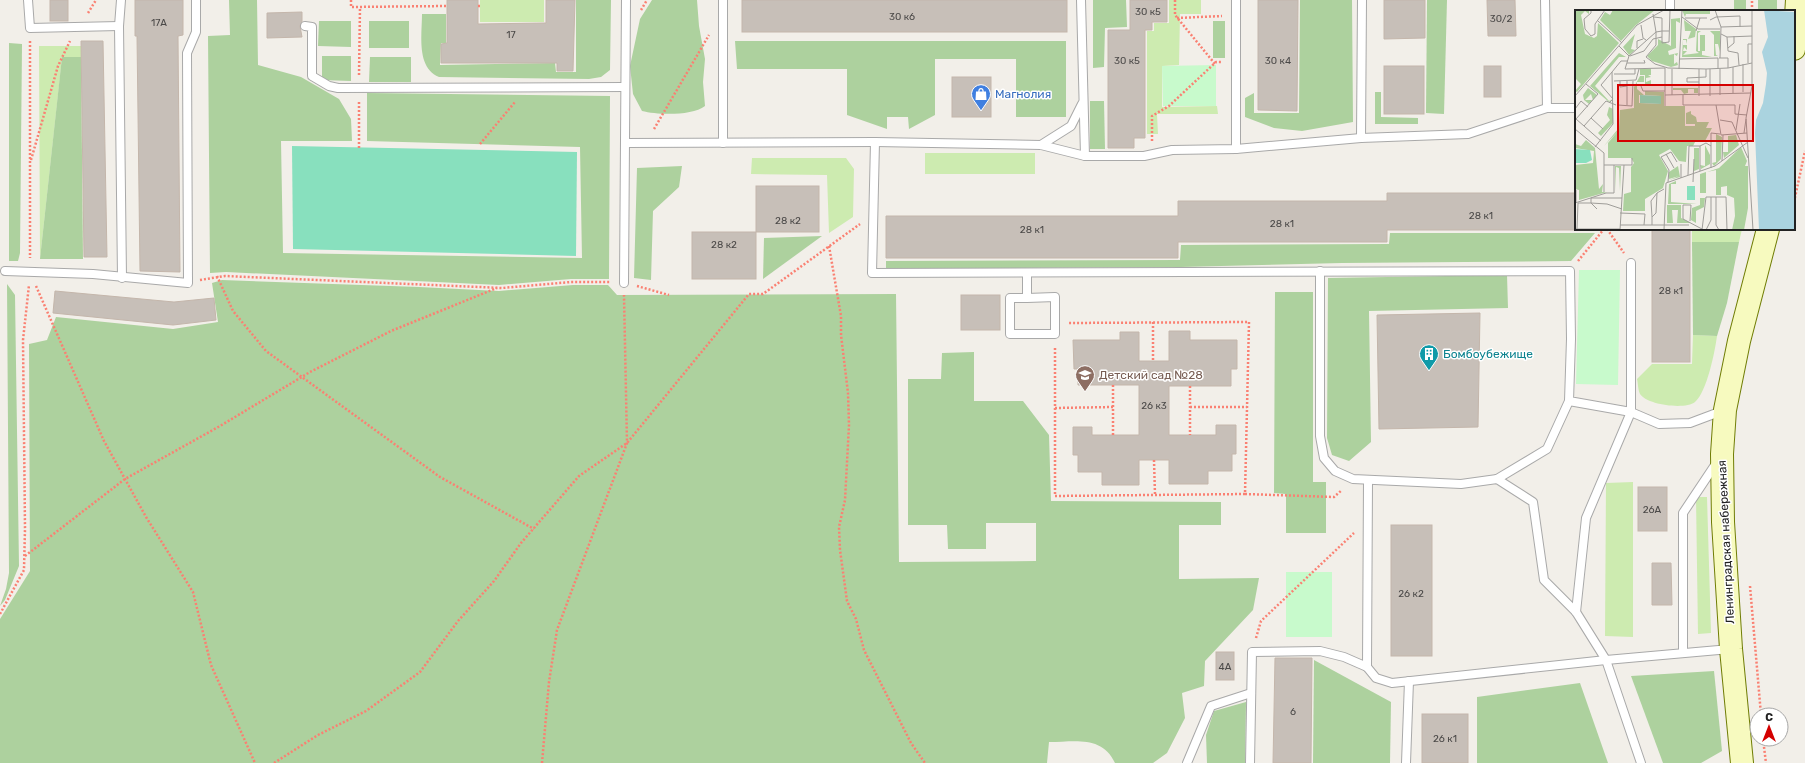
<svg xmlns="http://www.w3.org/2000/svg" width="1805" height="763" viewBox="0 0 1805 763" font-family="Rubik,sans-serif">
	<rect width="100%" height="100%" fill="#f2efe9"/>
	<g fill="#cdebb0">
		<rect x="480" y="0" width="64" height="22"/>
		<polygon points="1169,0 1201,0 1201,14 1180,14 1179,65 1162,66 1162,107 1217,106 1218,114 1157,114 1158,134 1147,134 1147,31 1154,31 1154,23 1169,23"/>
		<polygon points="39,46 81,46 81,57 62,58 40,259"/>
		<rect x="925" y="153" width="110" height="21"/>
		<polygon points="752,158 846,158 854,169 853,217 829,233 827,175 751,174"/>
		<polygon points="1692,229 1742,229 1739,242 1692,242"/>
		<path d="M1693 335 1717 336C1715 351 1707 392 1695 402 1685 410 1647 405 1640 394 1638 390 1638 383 1637 379L1652 364H1692Z"/>
		<polygon points="1633,482 1633,637 1605,636 1606,483"/>
		<polygon points="1696,497 1707,497 1711,633 1698,634"/>
	</g>
	<g fill="#add19e">
		<polygon points="229,0 257,0 258,65 301,77 339,99 351,119 352,141 281,141 283,253 582,258 580,147 367,141 367,93 610,96 609,279 571,279 499,285 226,272 210,273 208,36 230,35"/>
		<path d="M576 0H611L610 70 601 77 589 79 439 77C416 67 422 35 422 14H446V43H441L440 65 555 63 556 72H576Z"/>
		<path d="M652 0H697L699 26 705 59 703 82 705 106C692 116 658 115 642 111L633 94 630 66 640 19Z"/>
		<polygon points="1093,0 1126,0 1127,27 1105,28 1104,67 1093,68"/>
		<polygon points="1300,0 1352,0 1353,122 1302,131 1274,128 1245,117 1245,98 1254,93 1254,113 1299,113"/>
		<polygon points="1427,0 1447,0 1444,114 1426,113"/>
		<rect x="1734" y="0" width="12" height="11"/>
		<rect x="1758" y="0" width="19" height="11"/>
		<polygon points="319,21 351,21 351,47 318,46"/>
		<rect x="369" y="21" width="40" height="27"/>
		<rect x="1213" y="21" width="12" height="37"/>
		<polygon points="735,41 1066,41 1066,117 1016,117 1016,59 935,59 935,115 909,129 908,117 887,117 887,129 847,115 847,69 737,69"/>
		<polygon points="9,43 22,44 20,253 18,261 9,261"/>
		<polygon points="322,56 351,56 351,81 322,80"/>
		<polygon points="62,57 81,57 83,259 40,259"/>
		<polygon points="370,57 411,57 411,82 369,82"/>
		<polygon points="1375,92 1381,92 1381,117 1418,118 1418,124 1375,124"/>
		<polygon points="1090,101 1104,101 1105,149 1090,149"/>
		<polygon points="682,166 679,187 653,211 651,280 634,278 637,168"/>
		<polygon points="1390,233 1595,233 1571,261 1342,263 1181,267 886,269 886,261 1180,260 1181,245 1389,244"/>
		<polygon points="822,236 763,279 764,238"/>
		<polygon points="1692,242 1739,242 1727,303 1717,336 1693,335"/>
		<polygon points="1507,275 1508,308 1369,311 1371,442 1349,461 1332,455 1327,438 1328,278"/>
		<path d="M222 280 419 287 499 291 573 285H608L617 295 896 294 899 562 1036 561V523H986V549H948L947 525H908V379H941L942 353 974 352V401H1023L1049 435 1051 501 1221 502V525H1179V579L1259 578 1253 610 1205 661 1204 686 1182 693 1185 718 1167 753 1153 763H1115C1102 735 1075 742 1049 742L1047 763H0V619L30 571 29 344 47 340 56 317 173 329 218 322 212 283Z"/>
		<polygon points="7,284 15,295 19,566 5,600 0,606 6,589 9,573"/>
		<polygon points="1275,292 1313,292 1313,482 1326,482 1326,533 1286,533 1286,494 1274,493"/>
		<polygon points="1314,660 1391,702 1390,763 1313,763"/>
		<polygon points="1714,671 1722,751 1701,763 1663,763 1631,676"/>
		<polygon points="1580,683 1608,763 1477,763 1477,697"/>
		<polygon points="1246,702 1245,763 1207,763 1206,735 1214,711"/>
	</g>
	<g fill="#c8facc">
		<polygon points="1216,65 1216,106 1163,106 1162,66"/>
		<polygon points="1579,270 1620,270 1618,385 1576,384"/>
		<rect x="1286" y="572" width="46" height="65"/>
	</g>
	<polygon fill="#88e0be" points="292,146 577,152 576,256 293,249"/>
	<g fill="#c7bfb8" stroke="#c4b6ab">
		<rect x="50" y="0" width="18" height="21"/>
		<polygon points="135,0 183,0 183,35 178,36 180,272 140,271 137,36 135,36"/>
		<polygon points="447,0 478,0 478,24 546,23 546,0 575,0 573,71 557,71 557,63 441,63 441,44 447,43"/>
		<rect x="742" y="0" width="325" height="32"/>
		<polygon points="1130,0 1167,0 1167,22 1152,22 1152,30 1145,30 1145,138 1134,138 1134,148 1108,148 1108,30 1130,30"/>
		<polygon points="1258,0 1298,0 1297,111 1258,110"/>
		<polygon points="1384,0 1425,0 1425,38 1384,39"/>
		<polygon points="1487,0 1515,0 1516,36 1488,36"/>
		<polygon points="302,12 302,22 300,26 302,37 267,38 267,13"/>
		<polygon points="81,41 103,41 107,257 84,257"/>
		<rect x="1384" y="66" width="40" height="48"/>
		<rect x="1484" y="66" width="17" height="31"/>
		<rect x="952" y="77" width="39" height="40"/>
		<rect x="756" y="186" width="63" height="46"/>
		<polygon points="1387,193 1576,193 1576,230 1387,230 1387,242 1178,242 1178,258 886,258 886,216 1178,216 1178,201 1387,201"/>
		<rect x="1652" y="229" width="38" height="133"/>
		<rect x="692" y="232" width="64" height="47"/>
		<polygon points="55,291 174,302 214,298 216,320 173,325 53,313"/>
		<rect x="961" y="295" width="39" height="35"/>
		<polygon points="1480,313 1478,427 1379,429 1377,315"/>
		<polygon points="1169,331 1190,331 1190,340 1237,340 1237,369 1231,369 1231,386 1169,386 1169,435 1216,435 1216,425 1236,425 1236,454 1232,454 1232,471 1208,471 1208,484 1169,484 1169,460 1139,460 1139,485 1102,485 1102,472 1078,472 1078,455 1073,455 1073,427 1092,427 1092,435 1139,435 1139,385 1078,385 1078,369 1074,369 1073,340 1120,340 1120,332 1139,332 1139,361 1169,361"/>
		<rect x="1638" y="487" width="29" height="44"/>
		<rect x="1391" y="525" width="41" height="131"/>
		<polygon points="1652,563 1671,563 1672,605 1652,605"/>
		<rect x="1216" y="652" width="18" height="28"/>
		<polygon points="1275,658 1312,658 1311,763 1273,763"/>
		<rect x="1422" y="714" width="46" height="49"/>
	</g>
	<g fill="none" stroke-linecap="round" stroke-linejoin="round">
		<defs>
			<g id="service">
				<polyline points="28,0 30,28 119,26"/>
				<polyline points="121,0 119,26 122,278"/>
				<polyline points="723,0 723,143"/>
				<polyline points="1081,0 1085,156"/>
				<polyline points="1545,0 1547,108"/>
				<polyline points="1670,11 1670,0"/>
				<polyline points="305,26 312,27 312,76 329,86 338,88 625,87"/>
				<polyline points="1361,138 1362,0"/>
				<polyline points="875,142 872,273 1570,271 1571,339 1569,401 1631,412 1659,424 1690,423 1722,411"/>
				<polyline points="625,143 875,142 1041,145 1085,156 1144,156 1172,150 1236,149 1361,138 1468,134 1547,108 1576,108"/>
				<polyline points="1041,145 1071,126 1082,104"/>
				<polyline points="1236,149 1236,0"/>
				<polyline points="5,271 93,274 188,283 187,53 196,32 196,0"/>
				<polyline points="1320,271 1320,436 1324,458 1335,471 1353,479 1461,484 1497,479 1533,502 1544,580 1576,612 1606,660 1641,763"/>
				<polyline points="1027,273 1027,298 1055,297 1055,334 1010,334 1010,298 1027,298"/>
				<polyline points="624,283 626,0"/>
				<polyline points="1497,479 1547,449 1569,401"/>
				<polyline points="1368,481 1367,667 1376,678 1392,683 1606,660 1730,649"/>
				<polyline points="1576,612 1586,518 1631,412 1631,263"/>
				<polyline points="1683,653 1683,513 1717,462"/>
				<polyline points="1187,763 1211,706 1251,693"/>
				<polyline points="1250,763 1252,652 1320,651 1344,657 1367,667"/>
				<polyline points="1406,763 1409,681"/>
			</g>
			<g id="secondary">
				<polyline points="1794,49 1797,0"/>
				<polyline points="1742,763 1731,649 1723,522 1722,454 1725,410 1739,341 1768,229"/>
			</g>
		</defs>
		<use href="#service" stroke="#a9a9a9" stroke-width="10"/>
		<use href="#secondary" stroke="#707d05" stroke-width="24"/>
		<g stroke="#fa8072" stroke-width="2.5" stroke-dasharray="2 2" stroke-linecap="butt">
			<polyline points="351,0 351,7 447,6"/>
			<polyline points="1175,0 1175,15 1215,64"/>
			<polyline points="478,6 481,6"/>
			<polyline points="641,10 647,0"/>
			<polyline points="1752,11 1752,0"/>
			<polyline points="88,13 96,0"/>
			<polyline points="1177,18 1222,16"/>
			<polyline points="30,41 30,258"/>
			<polyline points="359,75 360,7"/>
			<polyline points="654,129 709,35"/>
			<polyline points="1152,141 1152,116 1169,106 1216,62 1222,62"/>
			<polyline points="480,144 515,102"/>
			<polyline points="359,148 359,102"/>
			<polyline points="31,160 58,66 70,41"/>
			<polyline points="1794,202 1805,151"/>
			<polyline points="1607,229 1624,253"/>
			<polyline points="829,246 841,316 841,335 848,393 849,425 845,500 839,527 840,550 847,601 856,619 864,650 911,743 925,763"/>
			<polyline points="1578,261 1604,229"/>
			<polyline points="217,276 233,311 266,351 440,477 534,529"/>
			<polyline points="200,280 225,276 502,288 571,282 610,282"/>
			<polyline points="36,286 104,441 146,517 193,592 211,665 255,763"/>
			<polyline points="637,286 669,295"/>
			<polyline points="1153,322 1153,361"/>
			<polyline points="1055,348 1055,496 1245,494 1249,322 1068,323"/>
			<polyline points="1113,385 1113,435"/>
			<polyline points="1190,386 1190,435"/>
			<polyline points="1190,407 1247,407"/>
			<polyline points="1055,408 1113,407"/>
			<polyline points="1154,460 1155,495"/>
			<polyline points="1245,494 1334,497 1342,490"/>
			<polyline points="25,556 125,479 220,426 310,372 391,331 497,288"/>
			<polyline points="1750,586 1761,715"/>
			<polyline points="0,614 24,570 25,529 23,340 29,285"/>
			<polyline points="1256,638 1261,621 1354,533"/>
			<polyline points="1763,739 1766,763"/>
			<polyline points="274,763 318,735 366,711 420,672 458,621 494,581 521,543 579,476 627,443 749,294 763,294 860,224"/>
			<polyline points="542,763 549,682 557,630 627,443 624,295"/>
		</g>
		<use href="#service" stroke="#fff" stroke-width="8"/>
		<use href="#secondary" stroke="#f7fabf" stroke-width="22"/>
	</g>
	<defs>
		<symbol id="shop-pin" viewBox="-11 -11 22 30"><path d="M0 17L-7.5 6A9.5 9.5 0 1 1 7.5 6Z" fill="#3f7fe0" stroke="#fff"/><path d="M-5-2.5h2.3a2.7 3.5 0 0 1 5.4 0H5L5.5 6h-11ZM-1.5-2.5h3a1.5 2.3 0 0 0-3 0Z" fill="#fff"/></symbol>
		<symbol id="building-pin" viewBox="-11 -11 22 30"><path d="M0 17L-7.5 6A9.5 9.5 0 1 1 7.5 6Z" fill="#0f9aa8" stroke="#fff"/><path d="M-4-6H4V6H1V3H-1V6H-4ZM-2.5-4.3h1.7v1.8h-1.7ZM.8-4.3h1.7v1.8H.8ZM-2.5-1h1.7V.8h-1.7ZM.8-1h1.7V.8H.8Z" fill="#fff"/></symbol>
		<symbol id="school-pin" viewBox="-11 -11 22 30"><path d="M0 17L-7.5 6A9.5 9.5 0 1 1 7.5 6Z" fill="#8d6e63" stroke="#fff"/><path d="M0-5L7-2L0 1L-7-2ZM-4 1L0 2.5L4 1V4Q0 6-4 4Z" fill="#fff"/></symbol>
	</defs>
	<g fill-rule="evenodd">
		<use href="#shop-pin" x="970" y="83" width="22" height="30"/>
		<use href="#building-pin" x="1418" y="343" width="22" height="30"/>
		<use href="#school-pin" x="1074" y="364" width="22" height="30"/>
	</g>
	<g text-anchor="middle" stroke-width="3" stroke-linejoin="round" paint-order="stroke">
		<g font-size="10" fill="#4b4948">
			<text x="1148" y="15">30 к5</text>
			<text x="902" y="20">30 к6</text>
			<text x="1501" y="22">30/2</text>
			<text x="159" y="26">17А</text>
			<text x="511" y="38">17</text>
			<text x="1127" y="64">30 к5</text>
			<text x="1278" y="64">30 к4</text>
			<text x="1481" y="219">28 к1</text>
			<text x="788" y="224">28 к2</text>
			<text x="1282" y="227">28 к1</text>
			<text x="1032" y="233">28 к1</text>
			<text x="724" y="248">28 к2</text>
			<text x="1671" y="294">28 к1</text>
			<text x="1154" y="409">26 к3</text>
			<text x="1652" y="513">26А</text>
			<text x="1411" y="597">26 к2</text>
			<text x="1225" y="670">4А</text>
			<text x="1293" y="715">6</text>
			<text x="1445" y="742">26 к1</text>
		</g>
		<g font-size="12" fill="#366cbe" stroke="#fff" text-anchor="start">
			<text x="995" y="98">Магнолия</text>
		</g>
		<g font-size="12" fill="#0d838f" stroke="#fff" text-anchor="start">
			<text x="1443" y="358">Бомбоубежище</text>
		</g>
		<g font-size="12" fill="#785e54" stroke="#fff" text-anchor="start">
			<text x="1099" y="379">Детский сад №28</text>
		</g>
		<g font-size="12" fill="#222" stroke="#fff">
			<text transform="translate(1726 542) rotate(-93)" y="4">Ленинградская набережная</text>
		</g>
	</g>
	<g transform="translate(1575 10)">
		<rect width="220" height="220" fill="#f2efe9"/>
		<path d="M0 0H14V4L10 1 6 5 10 24 19 28 22 26 23 13 44 33 2 82 0 81 6 74 0 68ZM38 0H80L61 15 46 31 25 10 30 2 35 5ZM107 0H135V4H111L110 7ZM105 8V13L101 11V38L93 41 94 45 103 43 102 46 99 44V54L102 52 103 55 96 57 77 51 72 46 83 35V29L96 36V9ZM109 10 121 19 120 27 113 29 116 21H110ZM122 21H126L123 23V41H125V25H130V41H127V45L137 47H107L108 29H112V34L111 30H108V35H112V40L109 37 108 41H112L108 45 124 43 121 41ZM135 21H145V42L143 34H140L141 45 143 46H139V25ZM60 24 56 39 60 40 54 45 48 37ZM44 43 51 47H44L20 76 34 91 38 89 34 92 15 76ZM65 59H76V65H73L76 67 71 68V72L76 70V74H70V65H65ZM65 66H69V72H62V79L69 85H64V93L86 94V86L70 85V81L89 82V96H110V116H120V114H111V103L116 101V104L121 107 122 112H134L131 118H137L130 131 121 130 118 136H112L111 152 104 151 95 139 84 145 93 161 88 178 70 189V201H48L49 184 56 182V157L59 153 56 148H33V133L43 121 29 136 43 119 44 96V119L45 100 59 98V77ZM13 78 22 85 18 90 16 84 10 90H17L14 94 9 90 8 85 0 96ZM98 78H123V83H119V79H113V83L109 84 106 80H98ZM34 97 38 99V113L26 126 23 123 35 110 32 105ZM141 124 147 127 146 149 139 156 137 153 141 152ZM161 125 164 135 149 148 148 142H153V126ZM11 130 20 138 24 179 28 174 27 182H32L4 190V180L0 179V155L18 153 19 141 0 138V134L6 136ZM130 135 135 145V154L126 159 125 155 130 156ZM166 137 172 151 170 156H173V198L169 220H157L160 206 159 188 152 185V176L146 177V185H141V160L132 162 144 158ZM119 138H124V159L119 161ZM40 156H46L45 181 44 158 41 157 40 181ZM103 156 105 167 94 170 104 166 94 169V162ZM131 162V183H125V164ZM101 171V174H96V192L122 194H93L94 174ZM125 188H130L129 197 121 201V213L116 210 117 198 125 195ZM92 195H106V208L116 213H102L103 200H97L98 213H92Z" fill="#add19e"/>
		<path d="M65 85 86 86V94L65 93ZM0 139 15 140 17 150 11 153H0ZM112 176H120V190H112Z" fill="#88e0be"/>
		<path d="M189 0 220 2V220H184L180 123 181 110 188 93 191 74 192 63 187 42 193 27Z" fill="#aad3df"/>
		<path fill="none" stroke="#9f9d99" stroke-width="1" d="M16 0V3L9 9 10 19 16 26 20 24V14L30 0M140 0 146 17 145 48M177 0V76L171 108 178 220M78 4 81 22 54 46 50 59 90 58V96M79 7 87 8V21L81 22V35L71 47 80 54 93 58 131 59 153 58 177 53M107 7 123 19H145M110 8H125M135 10 141 7 165 6V17M23 11 47 33M66 15 68 28 71 30M146 17 177 16M94 21H87V33L94 32 95 0M121 21 125 8H132M146 24 152 27 177 26M152 27 153 41 163 43 164 55M44 36 54 46M62 38V31L68 29M153 38 159 33V26M55 46 69 41 78 29 87 27M144 48H153V58M105 49 143 48V59M52 53H70L69 50M173 53V34H177M158 57V83M97 59V85M104 59 107 0M124 59V86M39 64H60V59M39 71 61 70 64 59M45 71V77L52 76M124 72H112V68L131 67V59M11 74 23 84 1 109 9 116 31 91 41 95M66 76 68 81H90M168 82V54M90 85 176 83M108 85V95H160V104L172 105M145 85V59M0 86 62 15 89 0M135 86V59M34 93 38 89 26 75 37 62M43 95 57 96 58 71M52 95V71M141 95 146 125 172 123M0 99 6 91 13 97M16 108 28 119M145 110 157 112 173 148M9 116 26 131M0 119 29 143V182M161 120 165 94M169 123 171 109M125 136 131 133 136 136M20 137 38 114 37 62 46 51H53M91 144 99 158M147 151 148 125M29 155H57V148M136 158V123L145 124M113 165 114 136H125V161M106 168V154M93 172 94 160 86 147 96 142 102 152M118 172 119 149M1 180V193M141 187V215L144 220M47 188H16V193L32 194 47 199M0 193 31 183H39V155M45 203 70 204 69 215M77 207 76 191 82 183M115 211 116 195H108V209L127 219M45 215H114M77 215V207L81 203 82 183 89 179M0 219H45M2 219 3 193H16L22 199M45 220 49 155M89 220 91 173 140 156 173 132M127 220 131 187H151L152 220M131 220 136 210V187"/>
		<path fill="#d40000" fill-opacity="0.15" stroke="#d40000" stroke-width="2" d="M43 75H178V131H43Z"/>
		<rect width="220" height="220" fill="none" stroke="#222" stroke-width="2"/>
	</g>
	<g transform="translate(1769 727)"><circle r="19" fill="#ffffff" stroke="#a7a7a7"/>
	<path d="M0-3L7 15L0 10L-7 15Z" fill="#d40000"/>
	<text y="-6" font-size="11" font-weight="bold" text-anchor="middle" fill="#222222">С</text>
	</g>
</svg>
